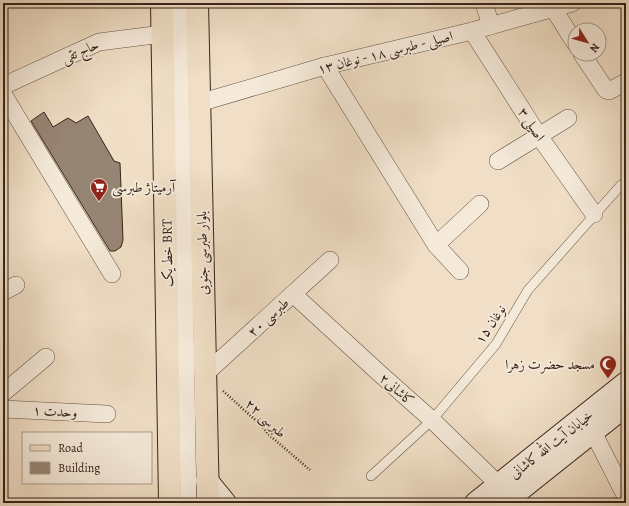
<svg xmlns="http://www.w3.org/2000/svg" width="629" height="506" viewBox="0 0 629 506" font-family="Alegreya,Amiri,serif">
	<rect width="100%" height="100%" fill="#f0dfc6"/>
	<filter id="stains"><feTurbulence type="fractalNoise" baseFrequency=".005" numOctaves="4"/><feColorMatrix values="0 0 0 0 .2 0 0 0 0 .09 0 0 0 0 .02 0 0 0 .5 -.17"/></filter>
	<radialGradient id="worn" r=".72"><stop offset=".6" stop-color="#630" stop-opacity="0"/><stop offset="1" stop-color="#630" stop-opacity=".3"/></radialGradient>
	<polygon fill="#978574" stroke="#37241b" points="44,112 53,127 68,118 76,123 88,116 114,161 120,163 123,240 121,247 115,251 110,251 31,121"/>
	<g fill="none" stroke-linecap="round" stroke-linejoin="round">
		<defs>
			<g id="service">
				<polyline points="176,3 185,503"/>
				<polyline points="184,3 192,503"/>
				<polyline points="371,476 432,420 496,344 528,290 621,185 626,183"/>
			</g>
			<g id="minor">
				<polyline points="484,3 491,26"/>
				<polyline points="553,8 575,43"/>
				<polyline points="472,31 539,136 594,214"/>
				<polyline points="582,54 606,90 609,91 626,82"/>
				<polyline points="325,66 436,245 460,271"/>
				<polyline points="3,86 99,42 162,34"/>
				<polyline points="3,94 112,274"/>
				<polyline points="199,103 325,66 472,31 572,3"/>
				<polyline points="498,161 568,118"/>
				<polyline points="436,245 480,204"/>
				<polyline points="3,292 16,285"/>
				<polyline points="293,294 378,372 432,420 499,485"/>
				<polyline points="205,374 330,260"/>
				<polyline points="3,393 46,357"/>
				<polyline points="3,409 107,414"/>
				<polyline points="593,432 626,497"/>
			</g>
			<g id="secondary">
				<polyline points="207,481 225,503"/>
				<polyline points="476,503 626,383"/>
				<polyline points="503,503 626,405"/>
			</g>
			<g id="primary">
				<polyline points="162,3 170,503"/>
				<polyline points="197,3 208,503"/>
			</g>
		</defs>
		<use href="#service" stroke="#655346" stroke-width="10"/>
		<use href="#minor" stroke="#655346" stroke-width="18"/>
		<use href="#secondary" stroke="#37241b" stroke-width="24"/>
		<use href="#primary" stroke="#37241b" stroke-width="24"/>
		<polyline stroke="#37241b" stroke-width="2.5" stroke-dasharray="1 2" stroke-linecap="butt" points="223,391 262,426 268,434 310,470"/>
		<use href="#service" stroke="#f5eada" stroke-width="9"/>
		<use href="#minor" stroke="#f5eada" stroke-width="17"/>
		<use href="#secondary" stroke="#f5eada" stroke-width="22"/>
		<use href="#primary" stroke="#f0dfc6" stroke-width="22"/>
	</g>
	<defs>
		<symbol id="supermarket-pin" viewBox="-11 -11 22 30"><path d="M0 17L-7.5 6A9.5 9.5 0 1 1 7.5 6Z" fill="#8f2418" stroke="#f5eada"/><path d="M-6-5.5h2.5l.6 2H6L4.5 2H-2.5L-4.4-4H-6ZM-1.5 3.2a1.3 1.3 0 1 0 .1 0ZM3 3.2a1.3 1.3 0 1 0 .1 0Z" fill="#fff"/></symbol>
		<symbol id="mosque-pin" viewBox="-11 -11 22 30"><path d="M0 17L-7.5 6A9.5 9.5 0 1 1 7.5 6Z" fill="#8f2418" stroke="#f5eada"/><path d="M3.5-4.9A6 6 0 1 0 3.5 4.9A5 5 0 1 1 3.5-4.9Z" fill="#fff"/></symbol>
	</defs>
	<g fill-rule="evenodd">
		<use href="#supermarket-pin" x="89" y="177" width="20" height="27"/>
		<use href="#mosque-pin" x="598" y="354" width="20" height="27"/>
	</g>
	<g text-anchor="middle" stroke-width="3.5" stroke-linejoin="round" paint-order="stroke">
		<g font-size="14" fill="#37241b" stroke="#f5eada">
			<text transform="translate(80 51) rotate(-23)" y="5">حاج تقی</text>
			<text transform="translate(385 52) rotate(-14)" y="5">اصیلی - طبرسی ۱۸ - نوغان ۱۳</text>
			<text transform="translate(532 124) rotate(57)" y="5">اصیلی ۳</text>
			<text transform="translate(167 253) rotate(-91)" y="5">خط یک BRT</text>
			<text transform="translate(202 253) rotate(-91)" y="5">بلوار طبرسی جنوبی</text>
			<text transform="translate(268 317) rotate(-42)" y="5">طبرسی ۲۰</text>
			<text transform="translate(490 324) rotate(-56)" y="5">نوغان ۱۵</text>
			<text transform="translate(397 389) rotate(41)" y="5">کاشانی۲</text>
			<text transform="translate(55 411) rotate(3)" y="5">وحدت ۱</text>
			<text transform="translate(266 418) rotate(43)" y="5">طبرسی ۲۲</text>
			<text transform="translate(551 444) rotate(-38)" y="5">خیابان آیت الله کاشانی</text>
		</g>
		<g font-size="14" fill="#37241b" stroke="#f5eada" text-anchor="start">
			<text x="112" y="192">آرمیتاژ طبرسی</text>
			<text x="595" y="369" text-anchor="end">مسجد حضرت زهرا</text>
		</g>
	</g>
	<rect width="629" height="506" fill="none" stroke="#f0dfc6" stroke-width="16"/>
	<rect x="4" y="4" width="621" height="498" fill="none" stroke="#37241b" stroke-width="2"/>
	<rect x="8" y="8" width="613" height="490" fill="none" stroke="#37241b"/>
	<rect x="22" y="432" width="130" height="52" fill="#f5eada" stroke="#a99b8e"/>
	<rect x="30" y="445" width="20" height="6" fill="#f0dfc6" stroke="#a99b8e"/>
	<text x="58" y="452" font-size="12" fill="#37241b">Road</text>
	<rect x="30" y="462" width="20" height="12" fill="#978574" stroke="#a99b8e"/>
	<text x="58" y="472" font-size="12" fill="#37241b">Building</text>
	<g transform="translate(587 42) rotate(127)"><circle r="19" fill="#f5eada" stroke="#a99b8e"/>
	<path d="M0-3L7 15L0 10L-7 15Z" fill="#8f2418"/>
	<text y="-6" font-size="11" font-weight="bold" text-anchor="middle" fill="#37241b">N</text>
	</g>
	<rect width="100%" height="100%" filter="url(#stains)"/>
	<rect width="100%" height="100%" fill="url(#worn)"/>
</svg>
